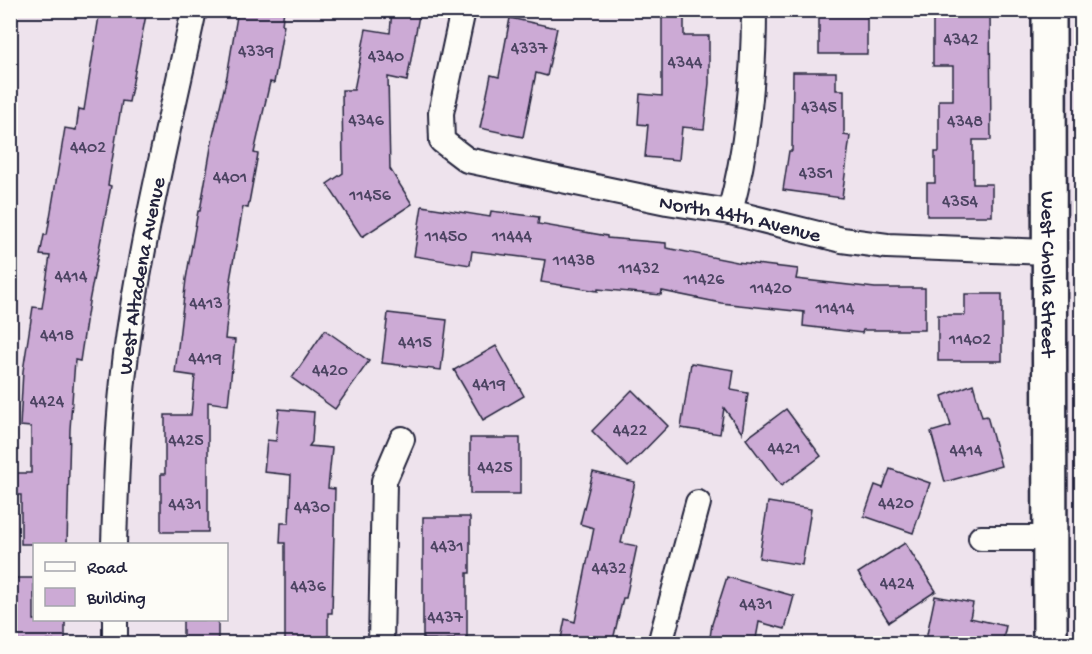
<svg xmlns="http://www.w3.org/2000/svg" width="1092" height="654" viewBox="0 0 1092 654" font-family="'Gochi Hand',sans-serif">
	<rect width="100%" height="100%" fill="#eee3ed"/>
	<filter id="ink" filterUnits="userSpaceOnUse"><feTurbulence type="fractalNoise" baseFrequency=".0167" numOctaves="2"/><feDisplacementMap in="SourceGraphic" scale="12" xChannelSelector="R" yChannelSelector="G"/><feConvolveMatrix kernelMatrix="1 2 1 2 8 2 1 2 1" color-interpolation-filters="sRGB"/></filter>
	<g filter="url(#ink)">
		<g fill="#ccaad5" stroke="#22223b" stroke-width="1.5">
			<polygon points="100,10 147,10 129,102 122,101 108,185 111,186 89,302 80,361 75,360 70,429 67,544 21,544 21,495 17,495 17,473 31,473 31,427 20,426 23,371 33,307 42,308 50,256 40,255 44,235 47,235 65,128 76,130 79,109 84,110"/>
			<polygon points="238,10 284,10 282,24 284,25 274,83 270,82 254,153 258,154 248,208 243,207 230,280 231,280 225,339 235,340 228,405 208,402 208,532 161,532 161,474 165,474 165,415 191,415 195,376 175,373 186,279 198,211 200,211 213,136 227,76"/>
			<polygon points="392,10 420,10 407,81 388,77 390,169 412,204 362,237 327,184 343,173 342,90 354,90 366,29 390,33"/>
			<polygon points="662,10 684,10 684,36 709,36 709,83 704,129 682,127 679,160 645,157 648,125 638,124 640,94 662,96"/>
			<rect x="819" y="10" width="48" height="44"/>
			<polygon points="933,10 990,10 991,140 973,140 973,184 992,184 992,216 927,216 927,183 935,183 935,152 939,152 939,100 953,100 953,66 933,66"/>
			<polygon points="510,18 557,28 547,76 536,73 523,137 480,128 491,75 499,77"/>
			<polygon points="793,72 836,72 836,90 844,90 844,135 850,136 842,198 783,190 789,151 792,151"/>
			<polygon points="422,206 490,217 491,211 539,217 538,224 607,236 607,238 666,243 666,248 737,262 798,269 796,279 875,288 925,288 925,330 863,330 862,333 803,326 804,312 721,303 662,291 661,295 598,289 598,291 541,282 545,260 472,251 470,265 414,256"/>
			<polygon points="965,294 1002,294 1002,361 938,361 938,315 965,315"/>
			<polygon points="388,313 447,320 441,370 382,363"/>
			<polygon points="325,330 369,361 335,409 292,378"/>
			<polygon points="496,346 524,396 483,420 454,370"/>
			<polygon points="691,363 734,370 731,390 748,393 742,433 724,408 720,434 681,428"/>
			<polygon points="973,384 982,417 987,416 1001,466 945,482 931,432 951,426 942,396"/>
			<polygon points="632,390 668,426 628,467 592,431"/>
			<polygon points="279,409 314,412 312,442 309,446 332,448 328,488 335,489 332,613 328,613 328,644 285,644 285,543 280,543 281,523 289,523 291,475 264,472 267,440 276,441"/>
			<polygon points="786,409 821,456 781,486 746,439"/>
			<rect x="470" y="438" width="50" height="56"/>
			<polygon points="890,469 930,483 913,533 864,516 875,485 883,488"/>
			<polygon points="593,472 635,482 621,543 637,546 626,598 623,598 612,644 560,644 565,619 575,622 594,528 580,524"/>
			<polygon points="768,502 811,509 802,565 759,558"/>
			<polygon points="423,517 470,517 470,573 467,573 467,639 423,639"/>
			<polygon points="905,543 936,591 889,622 858,573"/>
			<polygon points="727,577 794,596 785,629 759,622 755,644 709,644 712,624"/>
			<polygon points="10,578 34,578 34,620 65,620 65,641 10,641"/>
			<polygon points="935,596 973,603 970,618 1006,626 1002,644 925,644"/>
			<rect x="183" y="620" width="35" height="24"/>
		</g>
		<g fill="none" stroke-linecap="round" stroke-linejoin="round">
			<defs>
				<g id="street">
					<path id="s1" d="M463 10 441 113 442 141 467 160 667 202 730 212 842 240 887 246 1048 252"/>
					<path d="M730 212C748 145 754 79 754 10"/>
					<polyline points="981,538 1049,538"/>
					<path id="s2" d="M114 544C116 481 118 417 126 354 141 239 170 124 194 10"/>
					<polyline points="115,620 115,644"/>
					<polyline points="381,644 384,481 402,439"/>
					<polyline points="660,644 698,503"/>
				</g>
				<g id="secondary">
					<path id="s3" d="M1049 10 1050 644"/>
				</g>
			</defs>
			<use href="#street" stroke="#22223b" stroke-width="28"/>
			<use href="#secondary" stroke="#22223b" stroke-width="38"/>
			<use href="#street" stroke="#fdfcf7" stroke-width="24"/>
			<use href="#secondary" stroke="#fdfcf7" stroke-width="33"/>
		</g>
	</g>
	<g text-anchor="middle" stroke-width="4.5" stroke-linejoin="round" paint-order="stroke">
		<g font-size="18" fill="#4c4462">
			<text x="961" y="44">4342</text>
			<text x="529" y="53">4337</text>
			<text x="256" y="56">4339</text>
			<text x="386" y="61">4340</text>
			<text x="685" y="67">4344</text>
			<text x="819" y="112">4345</text>
			<text x="366" y="125">4346</text>
			<text x="965" y="126">4348</text>
			<text x="88" y="152">4402</text>
			<text x="816" y="178">4351</text>
			<text x="230" y="182">4401</text>
			<text x="370" y="200">11456</text>
			<text x="960" y="206">4354</text>
			<text x="446" y="241">11450</text>
			<text x="512" y="241">11444</text>
			<text x="574" y="265">11438</text>
			<text x="639" y="273">11432</text>
			<text x="71" y="281">4414</text>
			<text x="704" y="284">11426</text>
			<text x="771" y="293">11420</text>
			<text x="206" y="308">4413</text>
			<text x="835" y="313">11414</text>
			<text x="57" y="340">4418</text>
			<text x="970" y="344">11402</text>
			<text x="415" y="347">4415</text>
			<text x="205" y="363">4419</text>
			<text x="330" y="375">4420</text>
			<text x="489" y="389">4419</text>
			<text x="47" y="406">4424</text>
			<text x="630" y="435">4422</text>
			<text x="186" y="445">4425</text>
			<text x="784" y="453">4421</text>
			<text x="966" y="455">4414</text>
			<text x="495" y="472">4425</text>
			<text x="896" y="508">4420</text>
			<text x="185" y="509">4431</text>
			<text x="312" y="512">4430</text>
			<text x="447" y="551">4431</text>
			<text x="609" y="573">4432</text>
			<text x="897" y="588">4424</text>
			<text x="308" y="591">4436</text>
			<text x="756" y="609">4431</text>
			<text x="445" y="622">4437</text>
		</g>
		<g font-size="21" fill="#22223b" stroke="#fdfcf7">
			<text dy="7" stroke="none"><textPath href="#s1" startOffset="444">North 44th Avenue</textPath></text>
			<text dy="7" stroke="none"><textPath href="#s3" startOffset="264">West Cholla Street</textPath></text>
			<text dy="7" stroke="none"><textPath href="#s2" startOffset="270">West Altadena Avenue</textPath></text>
		</g>
	</g>
	<rect width="1092" height="654" fill="none" stroke="#fdfcf7" stroke-width="36"/>
	<rect x="18" y="18" width="1056" height="618" fill="none" stroke="#22223b" stroke-width="2" filter="url(#ink)"/>
	<rect x="33" y="543" width="195" height="78" fill="#fdfcf7" stroke="#a5a5ac" stroke-width="1.5"/>
	<rect x="45" y="562" width="30" height="9" fill="#fdfcf7" stroke="#a5a5ac" stroke-width="1.5"/>
	<text x="87" y="573" font-size="18" fill="#22223b">Road</text>
	<rect x="45" y="588" width="30" height="18" fill="#ccaad5" stroke="#a5a5ac" stroke-width="1.5"/>
	<text x="87" y="603" font-size="18" fill="#22223b">Building</text>
</svg>
